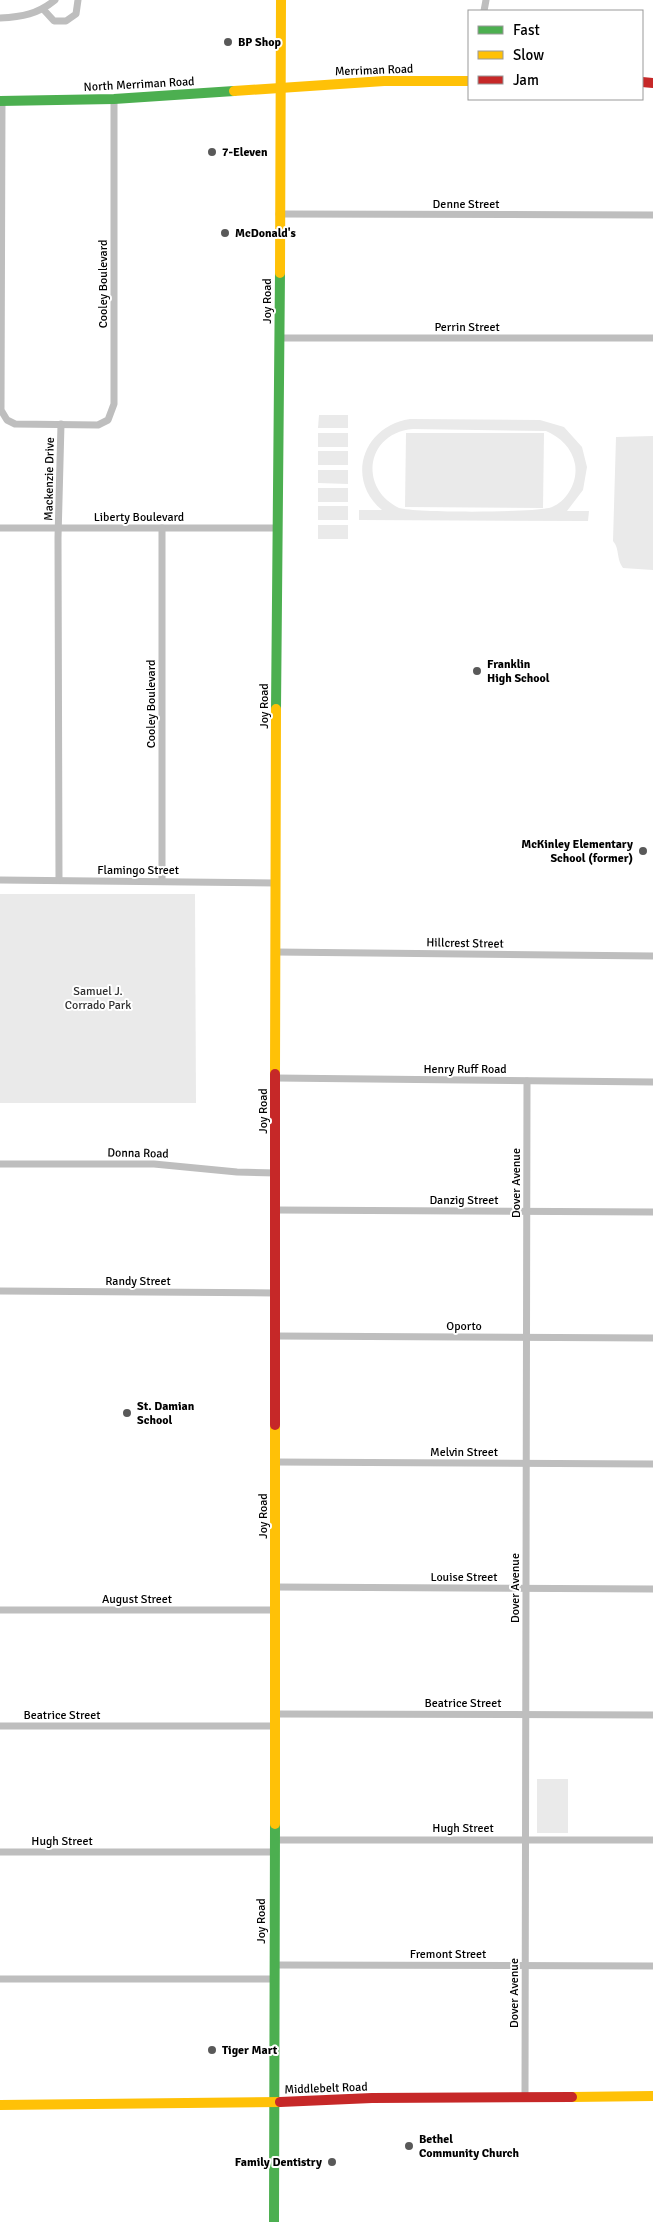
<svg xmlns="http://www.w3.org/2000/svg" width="653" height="2222" viewBox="0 0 653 2222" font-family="Signika,sans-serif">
	<rect width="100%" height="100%" fill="#fff"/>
	<g fill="#eaeaea" fill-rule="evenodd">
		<polygon points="319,415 348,415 348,428 318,428"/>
		<path d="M410 419 540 420 564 427 582 447 587 467 583 490 567 511H589L588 521 359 520V510H382C345 479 363 426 410 419ZM413 429 546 431C560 437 572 448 575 464 578 481 568 500 552 507 538 513 416 513 399 508 358 488 366 433 413 429Z"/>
		<rect x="318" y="433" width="30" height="14"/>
		<polygon points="406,433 544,433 543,508 405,507"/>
		<path d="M653 436V570L623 568C616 559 620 549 613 541L616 437Z"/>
		<rect x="318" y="451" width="30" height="14"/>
		<polygon points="318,470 348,470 348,484 318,483"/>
		<rect x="318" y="488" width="30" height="14"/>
		<rect x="318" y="506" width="30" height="14"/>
		<rect x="318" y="525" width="30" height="14"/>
		<polygon points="0,894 195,894 196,1103 0,1103"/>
		<rect x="537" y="1779" width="31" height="54"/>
	</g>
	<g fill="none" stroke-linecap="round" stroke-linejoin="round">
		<g stroke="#bebebe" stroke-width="7">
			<polyline points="43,9 54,21 66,21 76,14 78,0"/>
			<polyline points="484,11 486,0"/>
			<path d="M0 18C22 17 38 14 55 0"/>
			<polyline points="2,101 1,410 7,420 15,424 98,425 108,420 114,404 114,99"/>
			<polyline points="279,214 653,215"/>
			<polyline points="280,338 653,338"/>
			<polyline points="0,528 277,528"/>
			<polyline points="162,528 162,881"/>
			<polyline points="0,880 276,883"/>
			<polyline points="59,880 58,538 61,424"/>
			<polyline points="276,952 653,956"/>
			<polyline points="276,1078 653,1082"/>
			<polyline points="0,1164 154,1164 237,1172 276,1173"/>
			<polyline points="276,1210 653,1212"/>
			<polyline points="0,1291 275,1293"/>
			<polyline points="275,1336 653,1338"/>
			<polyline points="275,1462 653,1464"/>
			<polyline points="275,1587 653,1589"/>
			<polyline points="0,1610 275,1610"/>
			<polyline points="274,1714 653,1715"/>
			<polyline points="0,1726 274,1726"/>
			<polyline points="274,1840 653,1840"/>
			<polyline points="0,1852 274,1852"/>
			<polyline points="274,1965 653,1966"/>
			<polyline points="0,1979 274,1979"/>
			<polyline points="525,2096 527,1081"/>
		</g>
		<g stroke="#4caf50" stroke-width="10">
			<polyline points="0,101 114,99 234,91"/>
			<polyline points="276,709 280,273"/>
			<polyline points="274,2222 275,1824"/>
		</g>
		<g stroke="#ffc107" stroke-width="10">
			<polyline points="234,91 384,81 469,81"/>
			<polyline points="280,273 281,0"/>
			<polyline points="275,1074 276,709"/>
			<polyline points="275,1824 275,1425"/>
			<polyline points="572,2097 653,2096"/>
			<polyline points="0,2105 280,2102"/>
		</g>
		<g stroke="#c62828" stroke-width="10">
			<polyline points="642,82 653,83"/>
			<polyline points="275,1425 275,1074"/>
			<polyline points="280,2102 372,2098 572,2097"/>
		</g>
	</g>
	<g fill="#595959" stroke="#fff" stroke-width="2">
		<circle cx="228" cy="42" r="5"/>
		<circle cx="212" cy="152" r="5"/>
		<circle cx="225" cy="233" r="5"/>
		<circle cx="477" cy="671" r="5"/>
		<circle cx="643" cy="851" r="5"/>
		<circle cx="127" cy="1413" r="5"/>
		<circle cx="212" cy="2050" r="5"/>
		<circle cx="409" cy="2146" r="5"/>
		<circle cx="332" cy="2162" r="5"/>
	</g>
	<g text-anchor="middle" stroke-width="4" stroke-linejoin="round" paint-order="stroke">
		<g font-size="12" font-weight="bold" fill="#000" stroke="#fff" text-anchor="start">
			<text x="238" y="46">BP Shop</text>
			<text x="222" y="156">7-Eleven</text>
			<text x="235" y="237">McDonald's</text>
			<text x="487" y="668">Franklin<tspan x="487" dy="14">High School</tspan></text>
			<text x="633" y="848" text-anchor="end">McKinley Elementary<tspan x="633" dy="14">School (former)</tspan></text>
			<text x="137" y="1410">St. Damian<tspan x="137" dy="14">School</tspan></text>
			<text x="222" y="2054">Tiger Mart</text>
			<text x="419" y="2143">Bethel<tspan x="419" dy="14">Community Church</tspan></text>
			<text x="322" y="2166" text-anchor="end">Family Dentistry</text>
		</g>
		<g font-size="12" fill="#000" stroke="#fff">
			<text transform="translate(374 70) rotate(-2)" y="4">Merriman Road</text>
			<text transform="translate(139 84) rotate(-3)" y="4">North Merriman Road</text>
			<text x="466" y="208">Denne Street</text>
			<text transform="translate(103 284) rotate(-90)" y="4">Cooley Boulevard</text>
			<text transform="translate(267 301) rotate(-90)" y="4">Joy Road</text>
			<text x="467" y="331">Perrin Street</text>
			<text transform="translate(49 479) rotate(-89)" y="4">Mackenzie Drive</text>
			<text x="139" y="521">Liberty Boulevard</text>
			<text transform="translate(151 704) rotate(-90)" y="4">Cooley Boulevard</text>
			<text transform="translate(264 706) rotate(-90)" y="4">Joy Road</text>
			<text x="138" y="874">Flamingo Street</text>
			<text transform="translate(465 943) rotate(1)" y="4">Hillcrest Street</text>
			<text x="465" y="1073">Henry Ruff Road</text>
			<text transform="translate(263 1111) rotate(-90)" y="4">Joy Road</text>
			<text transform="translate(138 1153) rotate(1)" y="4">Donna Road</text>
			<text transform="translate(516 1183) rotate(-90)" y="4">Dover Avenue</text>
			<text x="464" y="1204">Danzig Street</text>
			<text x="138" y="1285">Randy Street</text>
			<text x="464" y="1330">Oporto</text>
			<text x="464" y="1456">Melvin Street</text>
			<text transform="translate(263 1516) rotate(-90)" y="4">Joy Road</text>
			<text x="464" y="1581">Louise Street</text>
			<text transform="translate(515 1588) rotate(-90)" y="4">Dover Avenue</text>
			<text x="137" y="1603">August Street</text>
			<text x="463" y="1707">Beatrice Street</text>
			<text x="62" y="1719">Beatrice Street</text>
			<text x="463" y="1832">Hugh Street</text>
			<text x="62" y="1845">Hugh Street</text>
			<text transform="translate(261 1921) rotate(-90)" y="4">Joy Road</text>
			<text x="448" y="1958">Fremont Street</text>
			<text transform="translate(514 1993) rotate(-90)" y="4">Dover Avenue</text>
			<text transform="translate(326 2088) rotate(-2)" y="4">Middlebelt Road</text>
		</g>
		<g font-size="12" fill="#2f2f2f" stroke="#fff">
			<text x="98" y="995">Samuel J.<tspan x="98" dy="14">Corrado Park</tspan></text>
		</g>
	</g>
	<rect x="468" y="10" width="175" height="90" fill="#ffffff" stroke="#999999"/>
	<rect x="478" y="26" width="25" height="8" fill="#4caf50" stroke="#999999"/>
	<text x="513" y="35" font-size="15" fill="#000000">Fast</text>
	<rect x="478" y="51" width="25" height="8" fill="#ffc107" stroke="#999999"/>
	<text x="513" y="60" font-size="15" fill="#000000">Slow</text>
	<rect x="478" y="76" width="25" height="8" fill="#c62828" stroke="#999999"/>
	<text x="513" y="85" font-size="15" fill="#000000">Jam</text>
</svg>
